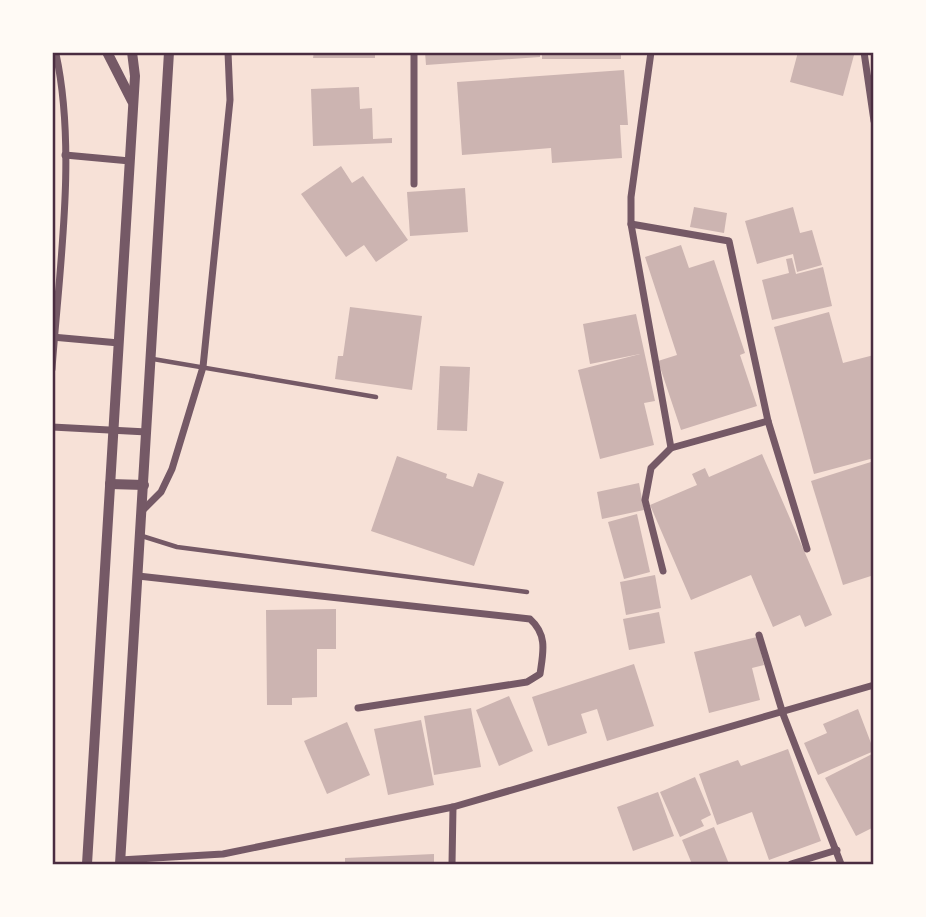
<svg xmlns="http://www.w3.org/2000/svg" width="926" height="917" viewBox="0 0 926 917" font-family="Figtree,sans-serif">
	<rect width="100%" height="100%" fill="#f7e1d7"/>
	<g fill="#ccb4b1">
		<polygon points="314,52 375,52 375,58 313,58"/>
		<polygon points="425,52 540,52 540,57 426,65"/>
		<rect x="542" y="52" width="79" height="7"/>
		<polygon points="798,52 854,55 843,96 790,82"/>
		<polygon points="624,70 628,125 620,125 622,158 552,163 551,148 462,155 457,82"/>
		<polygon points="359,87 360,109 372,108 373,139 392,138 392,143 313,146 311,89"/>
		<polygon points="341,166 352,183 363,176 408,240 376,262 364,245 346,257 301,194"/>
		<polygon points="465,188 468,232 410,236 407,192"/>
		<polygon points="694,207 727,213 724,233 690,227"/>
		<polygon points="793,207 800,233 812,230 822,265 797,272 793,254 757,264 745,221"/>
		<polygon points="681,245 689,268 714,260 745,353 740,355 757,406 681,430 658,361 677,355 645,257"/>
		<polygon points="792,258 796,274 823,267 832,306 772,320 762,280 789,273 786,259"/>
		<polygon points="350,307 422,316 412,390 335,379 338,356 343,356"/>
		<polygon points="829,312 843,363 874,355 874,458 814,474 774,327"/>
		<polygon points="636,314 655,401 644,403 654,445 600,459 578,370 640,354 590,364 583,324"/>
		<polygon points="440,366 470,367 467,431 437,430"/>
		<polygon points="762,454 832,615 805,627 800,615 773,627 751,575 691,600 650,505 697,485 692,474 705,468 709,477"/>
		<polygon points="397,456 447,474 446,478 473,487 478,473 504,482 474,566 371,531"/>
		<polygon points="874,461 874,575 843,585 811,481"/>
		<polygon points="639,483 644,510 602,519 597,492"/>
		<polygon points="637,514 650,572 624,579 608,522"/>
		<polygon points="655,575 661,608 626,615 620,582"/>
		<polygon points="336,609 336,649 317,649 317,697 292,698 292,705 267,705 266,610"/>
		<polygon points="659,612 665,643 629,650 623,619"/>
		<polygon points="757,637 764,665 752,668 760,700 709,713 694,652"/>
		<polygon points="634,664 654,726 607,741 597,709 581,714 587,733 548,746 532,697"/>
		<polygon points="509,696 533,751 499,766 476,710"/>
		<polygon points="471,708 481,767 434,775 424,716"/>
		<polygon points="858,709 874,751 818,775 804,743 827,733 823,724"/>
		<polygon points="421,720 434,785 388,795 374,729"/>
		<polygon points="347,722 370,775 327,794 304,741"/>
		<polygon points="788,749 821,841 769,860 752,812 717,825 699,774 738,760 741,766"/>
		<polygon points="874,753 874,827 856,836 825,778"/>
		<polygon points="695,777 711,815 701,820 704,826 680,837 660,792"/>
		<polygon points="658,792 674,836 633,851 617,807"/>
		<polygon points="714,827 729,864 692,864 682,840"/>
		<polygon points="434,854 434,864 345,864 345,858"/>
	</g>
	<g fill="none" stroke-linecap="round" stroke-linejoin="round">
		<g stroke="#755966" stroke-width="4.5">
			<polyline points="153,359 376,397"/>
			<polyline points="142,536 177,547 527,592"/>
		</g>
		<g stroke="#755966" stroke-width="7">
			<polyline points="414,52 414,184"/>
			<polyline points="651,52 631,197 631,224 671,448 768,421"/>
			<polyline points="864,52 874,121"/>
			<polyline points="65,155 130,161"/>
			<polyline points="631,224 729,241 768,421 807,549"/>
			<polyline points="52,337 119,343"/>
			<path d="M52 369C59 270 77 151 56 54"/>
			<polyline points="52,427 147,432"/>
			<polyline points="142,511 161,492 172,469 203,367 230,100 228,52"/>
			<polyline points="663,571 645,500 651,468 671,448"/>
			<path d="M138 576 530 619C548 635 543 653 540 674L527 682 358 708"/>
			<polyline points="759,635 783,714 841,864"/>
			<polyline points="120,860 223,854 453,807 874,685"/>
			<polyline points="452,864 453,807"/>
			<polyline points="791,864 837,850"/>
		</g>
		<g stroke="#755966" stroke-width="10">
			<polyline points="107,52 132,101"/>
			<polyline points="110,484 144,485"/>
			<polyline points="87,864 135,76 132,52"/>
			<polyline points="120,864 169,52"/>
		</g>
	</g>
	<rect width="926" height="917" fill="none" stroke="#fffaf5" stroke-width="108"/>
	<rect x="54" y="54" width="818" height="809" fill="none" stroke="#4a2c40" stroke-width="2.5"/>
</svg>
